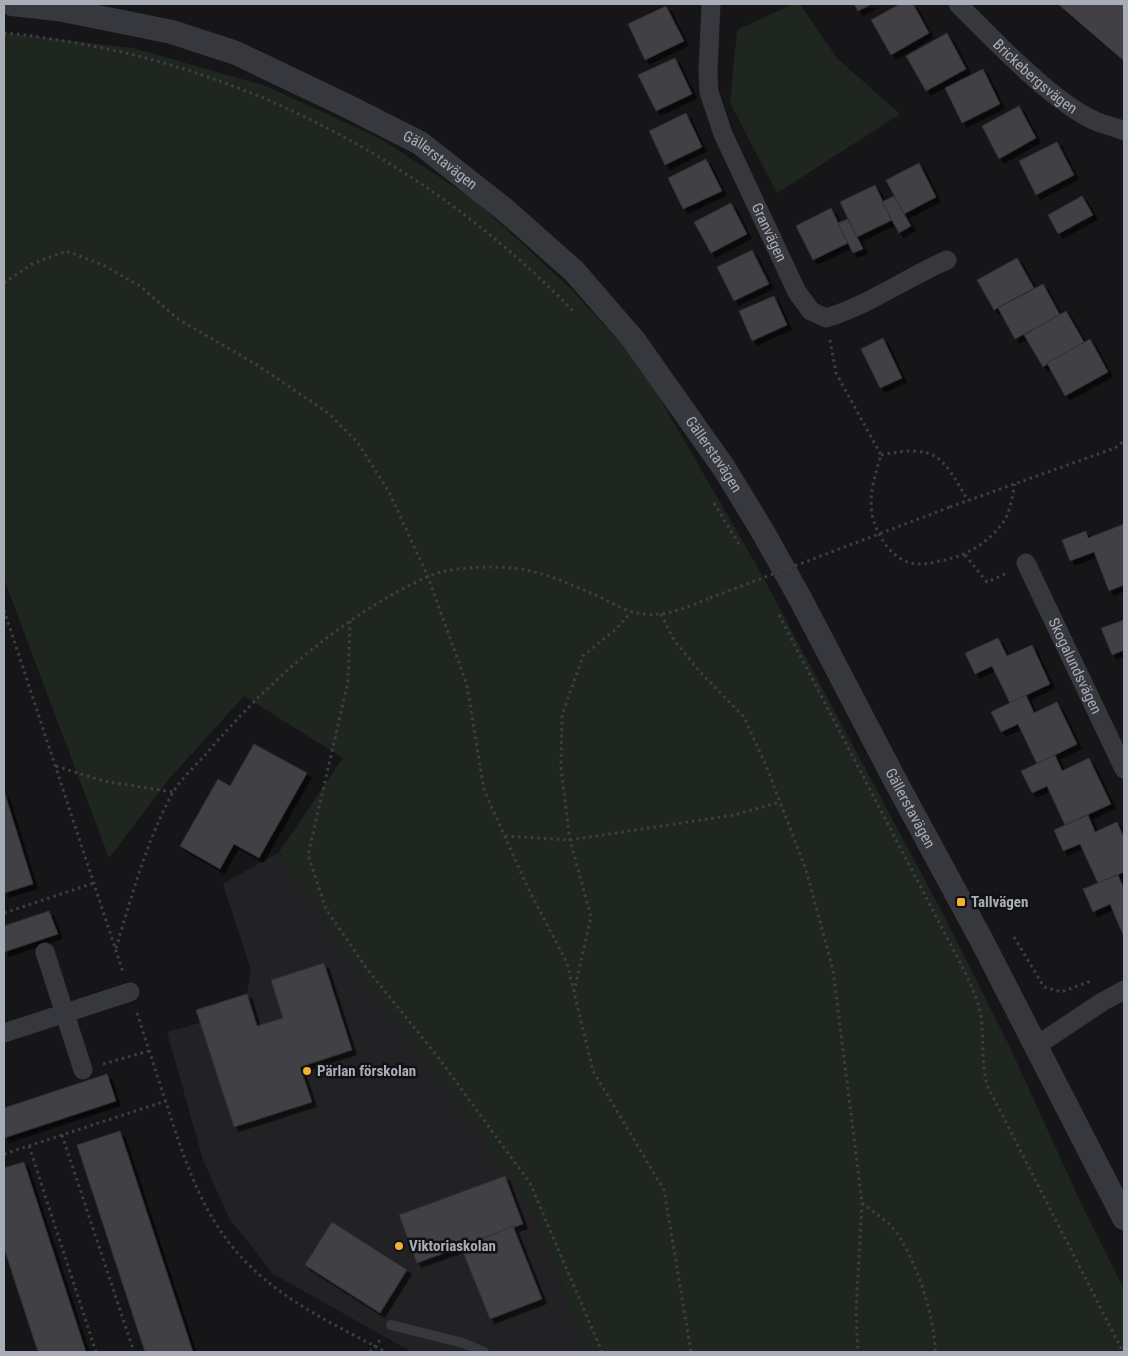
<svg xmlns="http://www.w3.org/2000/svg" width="1128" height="1356" viewBox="0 0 1128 1356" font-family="'Roboto Condensed',sans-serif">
	<defs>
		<filter id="shadow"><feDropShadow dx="4.5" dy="4.5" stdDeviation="0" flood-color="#0009"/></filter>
	</defs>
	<rect width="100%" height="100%" fill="#161618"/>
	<polygon fill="#222225" points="279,852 320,911 336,940 465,1110 537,1218 582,1339 590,1352 412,1352 273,1274 229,1218 203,1160 167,1032 200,1023 196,1010 247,993 251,970 223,884"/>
	<g fill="#1e261f">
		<polygon points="793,4 800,4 837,58 900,114 777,193 730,103 737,30"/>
		<polygon points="4,33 133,48 266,86 381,139 476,201 573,291 641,366 757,566 942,912 1009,1045 1079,1199 1124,1289 1124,1352 590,1352 582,1339 537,1218 465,1110 336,940 320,911 279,852 343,758 244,696 169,779 109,858 4,579"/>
	</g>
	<g fill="#404145" stroke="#303034" filter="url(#shadow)">
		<polygon points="854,4 872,4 858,11"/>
		<polygon points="900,4 913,4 929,33 891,55 871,20"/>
		<polygon points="1058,4 1124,4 1124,61"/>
		<polygon points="666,6 684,41 645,60 628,24"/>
		<polygon points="947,33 966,69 926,91 906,56"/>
		<polygon points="675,58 692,94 656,111 638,75"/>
		<polygon points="983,69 1000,104 962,123 945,88"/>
		<polygon points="1019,106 1036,138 999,159 982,126"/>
		<polygon points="686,113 702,147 665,165 649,131"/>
		<polygon points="1057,142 1074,175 1036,195 1019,161"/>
		<polygon points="706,159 722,191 683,209 668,178"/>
		<polygon points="919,163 936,197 904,214 886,180"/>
		<polygon points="875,185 892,220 857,237 840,202"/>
		<polygon points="894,196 911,226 899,233 882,202"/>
		<polygon points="1082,196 1093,215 1058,234 1048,215"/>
		<polygon points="731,203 747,234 711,253 694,222"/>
		<polygon points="831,208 848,243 813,260 796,226"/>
		<polygon points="848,219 863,249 853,253 838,223"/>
		<polygon points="752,250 769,284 734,301 717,267"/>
		<polygon points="1017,258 1034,288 994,310 977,280"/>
		<polygon points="1043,284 1060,315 1015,339 998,308"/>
		<polygon points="774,296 787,325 752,341 739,311"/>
		<polygon points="1066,311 1084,342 1043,367 1024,335"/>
		<polygon points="883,338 902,378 880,388 861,349"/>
		<polygon points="1090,339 1108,372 1065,396 1047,363"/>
		<polygon points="1124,524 1124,585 1109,591 1094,552 1070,561 1062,540 1086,531 1088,538"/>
		<polygon points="1124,620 1124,650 1112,655 1101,628"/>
		<polygon points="998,638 1007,656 1032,645 1050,684 1010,703 992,666 975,674 965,653"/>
		<polygon points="1026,695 1034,713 1057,702 1077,744 1037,764 1018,724 1001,732 991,712"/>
		<polygon points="254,744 307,773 259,858 234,844 220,869 180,846 218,779 230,786"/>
		<polygon points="1055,755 1062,771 1089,758 1111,804 1065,825 1047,786 1032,793 1021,771"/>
		<polygon points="4,791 33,884 4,893"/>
		<polygon points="1088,815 1095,832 1117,822 1124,838 1124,872 1098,883 1080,844 1063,851 1054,830"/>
		<polygon points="1118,875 1124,889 1124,937 1110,904 1093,912 1083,889"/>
		<polygon points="49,911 58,934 4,952 4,926"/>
		<polygon points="324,963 352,1050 300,1067 312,1102 234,1127 196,1010 247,994 257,1026 283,1018 271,980"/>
		<polygon points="107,1074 116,1101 4,1138 4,1108"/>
		<polygon points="120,1131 193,1352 145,1352 77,1145"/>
		<polygon points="24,1162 86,1352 38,1352 4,1248 4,1168"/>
		<polygon points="505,1176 523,1224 417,1263 399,1215"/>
		<polygon points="332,1222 407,1270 380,1313 305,1265"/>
		<polygon points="513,1226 542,1299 490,1319 461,1247"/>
	</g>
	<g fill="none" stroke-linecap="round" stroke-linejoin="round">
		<g stroke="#3d3f44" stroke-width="3" stroke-dasharray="2.5 4" stroke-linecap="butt">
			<path d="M4 33C24 34 44 38 64 41 257 71 439 172 575 313"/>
			<polyline points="4,283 32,264 66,251 103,265 140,286 178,319 257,365 328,413 358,443 389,492 428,577 467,685 484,790 527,886 567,963 593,1071 664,1190 691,1352"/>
			<path d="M830 340 836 373 881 455C876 472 871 487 871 504 871 526 888 558 911 563 923 566 934 562 945 560 968 555 987 543 1002 524 1010 514 1012 497 1015 484"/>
			<path d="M881 455C936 444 942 455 968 501"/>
			<polyline points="714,503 740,546"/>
			<polyline points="950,507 1115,448 1124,441"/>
			<polyline points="965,555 987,582 1007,573"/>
			<polyline points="4,610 123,972"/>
			<polyline points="661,614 674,640 700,672 744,717 767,768 806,870 833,970 862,1202 856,1311 858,1352"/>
			<path d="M779 615 965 972C971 986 978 1000 981 1016 984 1039 981 1062 987 1085L1123 1352"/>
			<polyline points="350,621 348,682 308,855 326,909 367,969 438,1057 530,1183 602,1352"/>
			<polyline points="56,766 103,781 173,792"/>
			<polyline points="505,836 570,840 734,815 780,802"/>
			<polyline points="4,913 94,883"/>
			<polyline points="1014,937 1044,987 1061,992 1091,981"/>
			<path d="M116 948C132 896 146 842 172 794 180 780 195 766 206 754 259 692 318 637 390 596 406 587 423 577 441 572 464 567 489 566 512 568 543 571 572 585 600 597 614 604 628 613 644 614 666 617 690 606 710 598"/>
			<polyline points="574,992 591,917 570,840 561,769 562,715 583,656 616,629 631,612"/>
			<path d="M137 1013C148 1047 159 1081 170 1115 188 1170 206 1223 249 1265 287 1303 339 1327 386 1352"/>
			<polyline points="103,1064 149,1051"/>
			<polyline points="62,1135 134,1352"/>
			<polyline points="29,1146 96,1352"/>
			<polyline points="4,1154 166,1101"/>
			<path d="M862 1203C872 1211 883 1218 892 1227 914 1252 936 1319 935 1352"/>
			<polyline points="370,1352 381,1339"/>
		</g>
		<polyline stroke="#37383d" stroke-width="10" points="391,1325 463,1343 484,1352"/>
		<g stroke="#37383d" stroke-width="19">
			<path id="s1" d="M711 4 708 71 709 92 723 134 797 292 811 311 826 318C869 305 906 278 947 260"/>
			<path id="s2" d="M958 4C993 39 1051 101 1095 121 1105 125 1115 127 1124 131"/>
			<path id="s3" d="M1026 563 1124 769"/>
			<polyline points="45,952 83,1070"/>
			<polyline points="4,1033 130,992"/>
			<polyline points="1036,1046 1102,1002 1124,990"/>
		</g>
		<path stroke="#37383d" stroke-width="24" id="s4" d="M12 4 58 9 172 32 236 53 347 106 420 143 504 209 574 271 633 339 724 468 763 532 801 600 897 784 982 941 1124 1218"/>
		<polyline stroke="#3d3f44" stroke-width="3" stroke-dasharray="2.5 4" stroke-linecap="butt" points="710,598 950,507"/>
	</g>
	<g fill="#f2b134" stroke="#111113" stroke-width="2">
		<rect x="956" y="897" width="10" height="10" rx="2.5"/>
		<circle cx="307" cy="1071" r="5"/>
		<circle cx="399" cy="1246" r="5"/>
	</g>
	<g text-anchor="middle" stroke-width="5" stroke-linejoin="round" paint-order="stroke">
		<g font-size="15" fill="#a8adb8" stroke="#111113">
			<text dy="5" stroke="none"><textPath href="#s2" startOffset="106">Brickebergsvägen</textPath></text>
			<text dy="5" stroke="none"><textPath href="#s4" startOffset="461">Gällerstavägen</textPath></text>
			<text dy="5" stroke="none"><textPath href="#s1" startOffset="241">Granvägen</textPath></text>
			<text dy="5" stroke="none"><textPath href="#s4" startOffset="866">Gällerstavägen</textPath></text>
			<text dy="5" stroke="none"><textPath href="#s3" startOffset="114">Skogalundsvägen</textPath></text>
			<text dy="5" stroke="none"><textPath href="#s4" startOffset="1271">Gällerstavägen</textPath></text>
		</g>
		<g font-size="15" font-weight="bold" fill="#a8adb8" stroke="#111113" text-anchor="start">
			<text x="971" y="907">Tallvägen</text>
			<text x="317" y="1076">Pärlan förskolan</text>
			<text x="409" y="1251">Viktoriaskolan</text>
		</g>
	</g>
	<rect width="1128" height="1356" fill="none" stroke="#a8adb8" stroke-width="10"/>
</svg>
